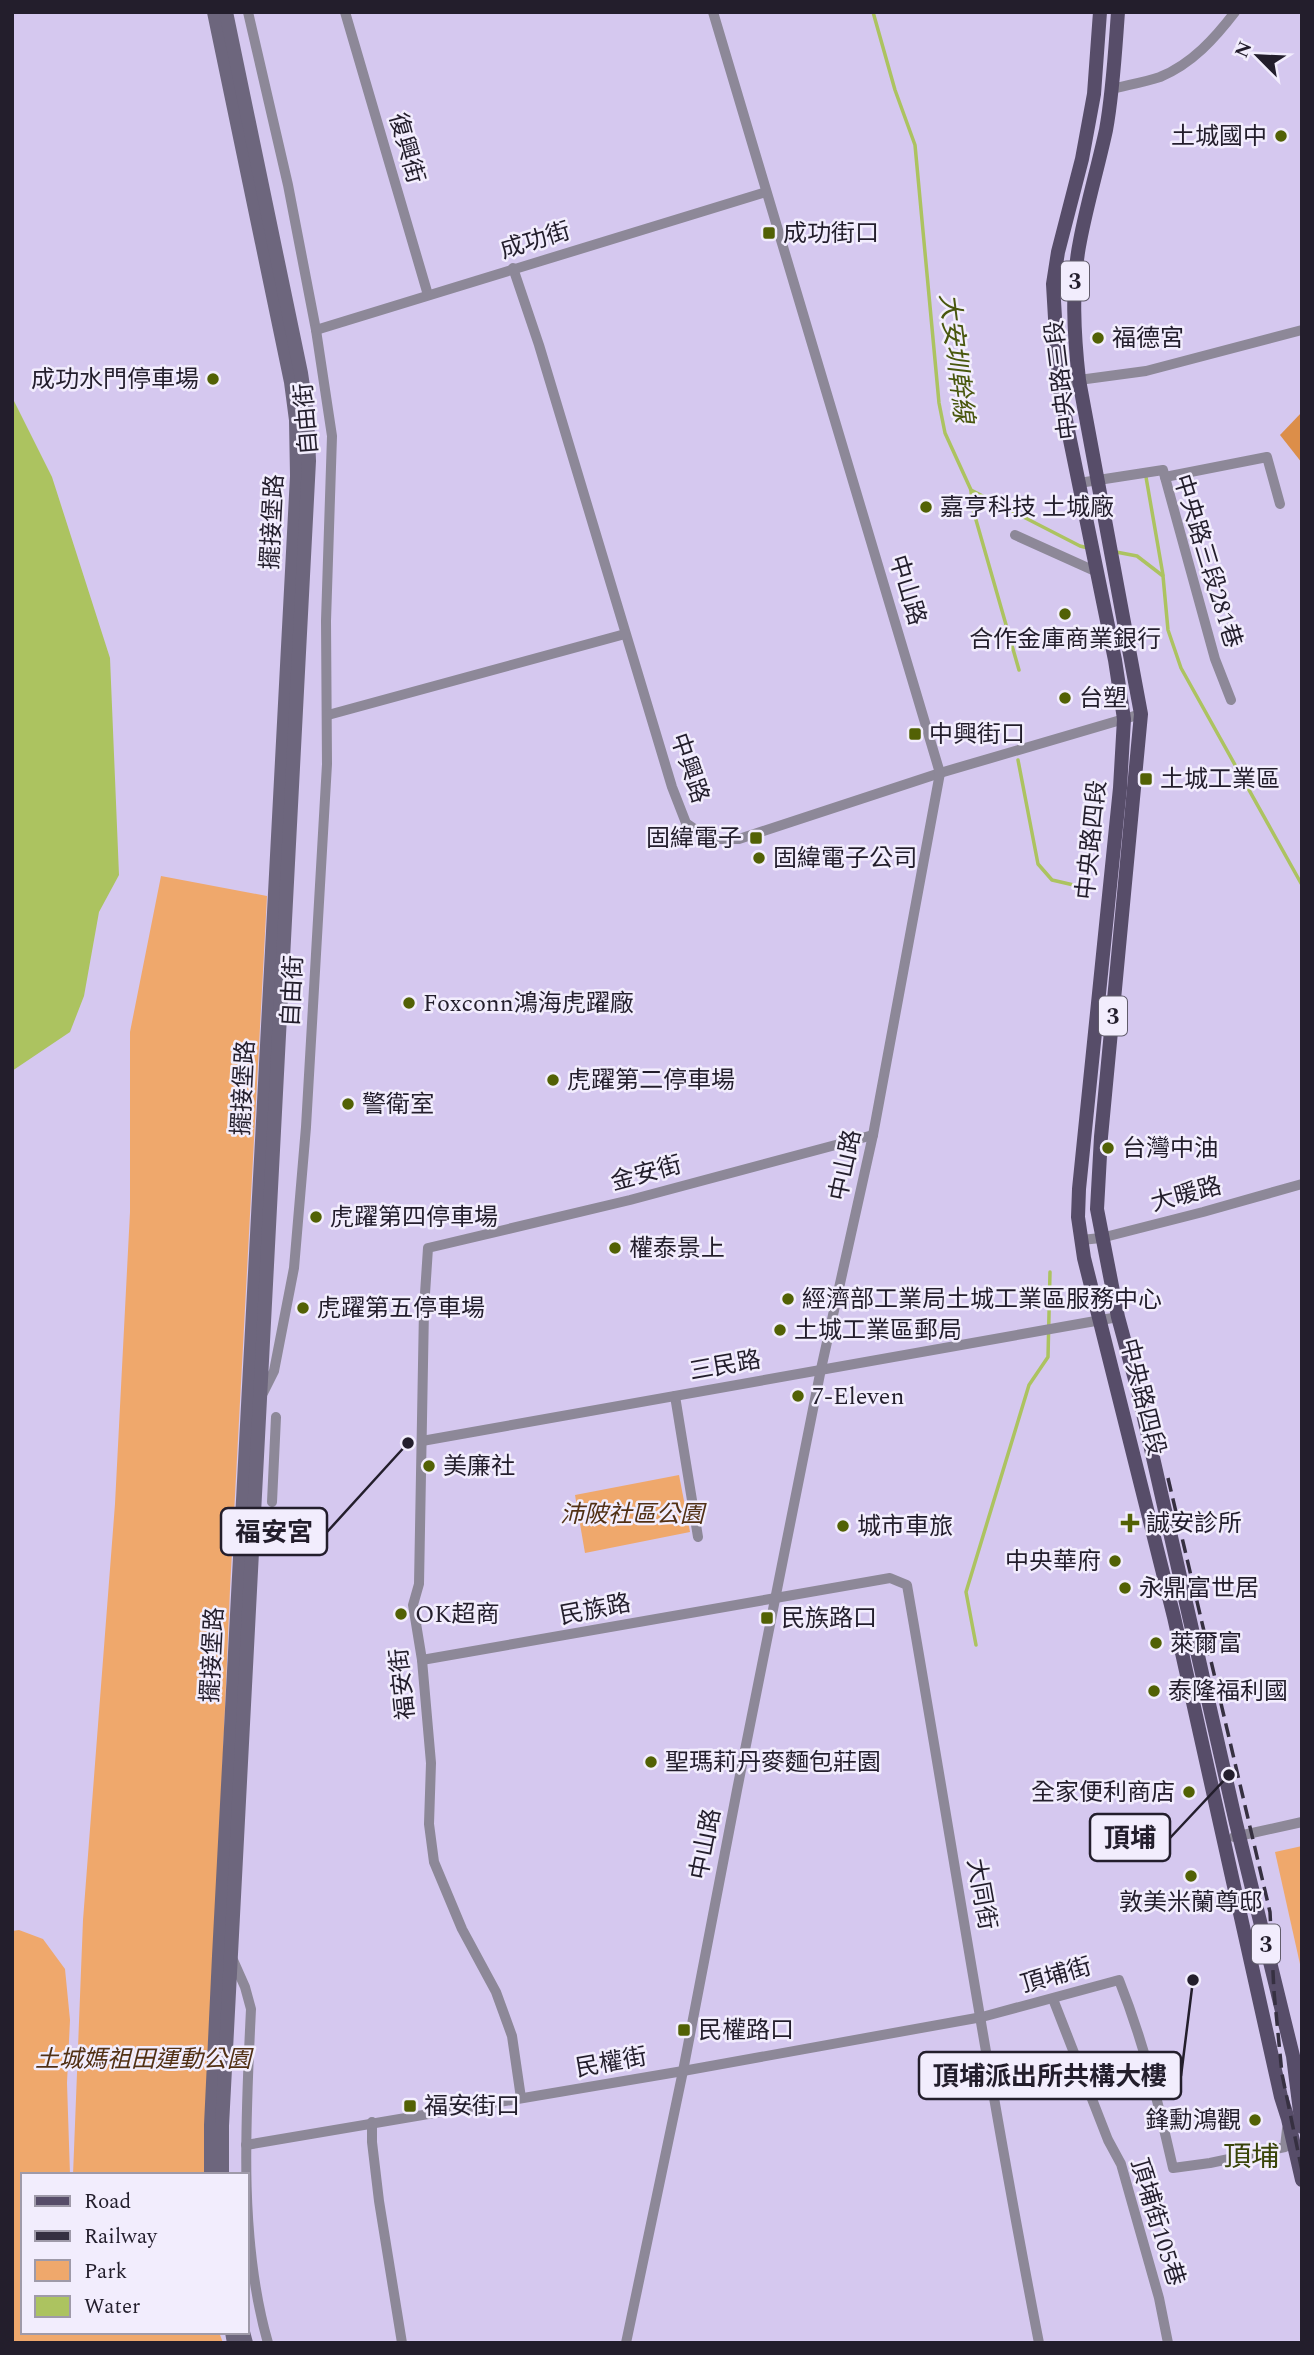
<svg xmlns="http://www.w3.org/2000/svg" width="1314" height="2355" viewBox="0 0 1314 2355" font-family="Spectral,'Noto Sans TC',serif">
	<rect width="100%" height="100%" fill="#d5c8ef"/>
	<g fill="#efa86c">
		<polygon points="161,876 267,896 230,1589 207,2133 209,2175 73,2175 83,1920 115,1504 130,1212 130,1032"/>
		<polygon points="679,1475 690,1532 585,1553 575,1495"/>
		<polygon points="1302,1846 1302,1973 1275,1852"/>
		<polygon points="19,1930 43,1939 65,1969 70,2020 67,2083 70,2175 23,2175 23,2332 219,2332 223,2343 12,2343 12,1931"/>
	</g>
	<polygon fill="#dc8e49" points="1302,412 1302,463 1280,435"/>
	<polygon fill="#acc360" points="12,397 52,477 110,658 119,875 99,912 84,996 70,1032 12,1071"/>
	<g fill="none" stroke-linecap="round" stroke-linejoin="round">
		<g stroke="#acc360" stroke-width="3.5">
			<polyline points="873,12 895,90 915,145 939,403 945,433 971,490 1080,546 1088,548"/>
			<polyline points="1146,477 1163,575"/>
			<polyline points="971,490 972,506 1019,670"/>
			<polyline points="1116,552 1137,556 1163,576 1168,630 1181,668 1302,885"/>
			<polyline points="1018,760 1038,864 1052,880 1091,889"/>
			<polyline points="976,1645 966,1592 1029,1385 1048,1357 1050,1272"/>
		</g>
		<g stroke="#8d8898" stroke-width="10">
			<polyline points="248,12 288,185 316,330 332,436 326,621 327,764 306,1127 294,1268 274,1371 263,1393"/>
			<polyline points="345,12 428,295"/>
			<path d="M1112 89C1128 85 1145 82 1160 77 1192 64 1215 38 1235 12"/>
			<polyline points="513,268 539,345 672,787 686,823 709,839 739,839 940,773 1141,714"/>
			<polyline points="316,330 766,192"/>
			<polyline points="1059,386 1079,380 1146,371 1302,330"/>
			<polyline points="1165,477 1267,457 1280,504"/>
			<polyline points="1079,483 1163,470 1215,659 1231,700"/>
			<polyline points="1015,535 1097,572"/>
			<polyline points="328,715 625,634"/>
			<polyline points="1081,1240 1101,1238 1203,1212 1302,1184"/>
			<polyline points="675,1396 698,1537"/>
			<polyline points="422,1441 1118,1317"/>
			<polyline points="272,1502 276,1417"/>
			<path d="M422 1660 890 1578 907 1585C951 1838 990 2091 1039 2343"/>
			<polyline points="1234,1837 1302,1822"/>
			<path d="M233 1960 245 1987 251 2009C246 2116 238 2239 268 2343"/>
			<polyline points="1053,1999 1108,2140 1121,2164 1159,2298 1168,2343"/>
			<polyline points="521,2098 512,2036 496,1992 462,1929 434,1862 429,1824 431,1763 422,1660 413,1605 419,1584 424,1309 428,1248 630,1200 873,1135"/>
			<polyline points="372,2122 372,2142 379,2201 402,2343"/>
			<path d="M246 2145 683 2071 982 2017 1119 1980C1144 2043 1158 2102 1173 2168L1210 2163 1285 2147 1287 2129"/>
			<polyline points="626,2343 683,2071 737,1790 821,1369 873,1135 940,773 713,12"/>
		</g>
		<g stroke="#6d667d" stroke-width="14">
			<polyline points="211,2175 211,2125 219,1956 297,476 296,420 291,382 214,12"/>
			<polyline points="222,2175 222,2126 309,461 307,413 301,373 226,12"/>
			<polyline points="232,2332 234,2343"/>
			<polyline points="243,2332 246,2343"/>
		</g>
		<g stroke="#574d69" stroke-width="14">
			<polyline points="1100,12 1094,94 1082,159 1058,252 1053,284 1059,386 1115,660 1124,719 1120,788 1079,1189 1078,1217 1084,1258 1174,1617 1281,2097 1288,2119 1302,2180"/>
			<path d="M1118 12C1115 52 1113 92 1106 130 1098 167 1087 204 1080 241 1071 286 1074 335 1079 380L1141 714 1101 1137 1097 1209 1118 1317 1137 1387 1236 1823 1293 2056 1302 2127"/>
		</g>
		<polyline stroke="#363041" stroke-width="3.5" stroke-dasharray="14 7" stroke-linecap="butt" points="1168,1478 1270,1912 1274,1992 1282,2074 1302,2171"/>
	</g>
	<g fill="#526105" stroke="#f2edfd" stroke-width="2.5">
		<circle cx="1281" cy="136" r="7"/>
		<rect x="762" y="226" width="14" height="14" rx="3.5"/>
		<circle cx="1098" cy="338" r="7"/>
		<circle cx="213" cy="379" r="7"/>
		<circle cx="926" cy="507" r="7"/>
		<circle cx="1065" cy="614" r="7"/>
		<circle cx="1065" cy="698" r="7"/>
		<rect x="908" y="727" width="14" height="14" rx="3.5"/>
		<rect x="1139" y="772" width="14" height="14" rx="3.5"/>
		<rect x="749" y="831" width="14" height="14" rx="3.5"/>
		<circle cx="759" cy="858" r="7"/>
		<circle cx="409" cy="1003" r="7"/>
		<circle cx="553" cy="1080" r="7"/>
		<circle cx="348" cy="1104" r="7"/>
		<circle cx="1108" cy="1148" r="7"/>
		<circle cx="316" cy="1217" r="7"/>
		<circle cx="615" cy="1248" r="7"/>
		<circle cx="788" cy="1299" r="7"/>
		<circle cx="303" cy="1308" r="7"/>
		<circle cx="780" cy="1330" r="7"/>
		<circle cx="798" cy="1396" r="7"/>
		<circle cx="429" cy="1466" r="7"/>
		<path d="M1126.5 1512.5h7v7h7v7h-7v7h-7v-7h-7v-7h7z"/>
		<circle cx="843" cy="1526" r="7"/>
		<circle cx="1115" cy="1561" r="7"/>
		<circle cx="1125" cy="1588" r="7"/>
		<circle cx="401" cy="1614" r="7"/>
		<rect x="760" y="1611" width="14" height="14" rx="3.5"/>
		<circle cx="1156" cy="1643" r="7"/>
		<circle cx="1154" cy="1691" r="7"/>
		<circle cx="651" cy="1762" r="7"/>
		<circle cx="1189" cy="1792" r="7"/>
		<circle cx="1191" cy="1876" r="7"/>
		<rect x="677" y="2023" width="14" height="14" rx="3.5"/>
		<rect x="403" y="2099" width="14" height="14" rx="3.5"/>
		<circle cx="1255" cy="2120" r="7"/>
	</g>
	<g text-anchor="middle" stroke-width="5" stroke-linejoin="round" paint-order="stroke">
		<g fill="#f2edfd" stroke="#615c6b" stroke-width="2">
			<rect x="1061" y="261.5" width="28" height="39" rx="5"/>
			<rect x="1099" y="996.5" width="28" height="39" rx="5"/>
			<rect x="1252" y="1924.5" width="28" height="39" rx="5"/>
		</g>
		<g font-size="23" font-weight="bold" fill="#231e2c">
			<text x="1075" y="289">3</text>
			<text x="1113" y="1024">3</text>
			<text x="1266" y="1952">3</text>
		</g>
		<g font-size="24" fill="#231e2c" stroke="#f2edfd" text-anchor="start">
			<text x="1267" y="144" text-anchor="end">土城國中</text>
			<text x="783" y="241">成功街口</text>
			<text x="1112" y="346">福德宮</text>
			<text x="199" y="387" text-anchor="end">成功水門停車場</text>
			<text x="940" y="515">嘉亨科技 土城廠</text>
			<text x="1065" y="647" text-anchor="middle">合作金庫商業銀行</text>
			<text x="1079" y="706">台塑</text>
			<text x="929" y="742">中興街口</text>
			<text x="1160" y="787">土城工業區</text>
			<text x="742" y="846" text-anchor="end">固緯電子</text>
			<text x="773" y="866">固緯電子公司</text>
			<text x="423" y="1011">Foxconn鴻海虎躍廠</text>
			<text x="567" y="1088">虎躍第二停車場</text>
			<text x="362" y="1112">警衛室</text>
			<text x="1122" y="1156">台灣中油</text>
			<text x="330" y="1225">虎躍第四停車場</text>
			<text x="629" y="1256">權泰景上</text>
			<text x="802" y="1307">經濟部工業局土城工業區服務中心</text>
			<text x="317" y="1316">虎躍第五停車場</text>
			<text x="794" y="1338">土城工業區郵局</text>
			<text x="812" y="1404">7-Eleven</text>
			<text x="443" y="1474">美廉社</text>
			<text x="1146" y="1531">誠安診所</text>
			<text x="857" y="1534">城市車旅</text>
			<text x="1101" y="1569" text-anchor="end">中央華府</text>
			<text x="1139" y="1596">永鼎富世居</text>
			<text x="415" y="1622">OK超商</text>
			<text x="781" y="1626">民族路口</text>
			<text x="1170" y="1651">萊爾富</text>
			<text x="1168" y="1699">泰隆福利國</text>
			<text x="665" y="1770">聖瑪莉丹麥麵包莊園</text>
			<text x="1175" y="1800" text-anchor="end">全家便利商店</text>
			<text x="1191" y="1910" text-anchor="middle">敦美米蘭尊邸</text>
			<text x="698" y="2038">民權路口</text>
			<text x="424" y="2114">福安街口</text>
			<text x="1241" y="2128" text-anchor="end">鋒勳鴻觀</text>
		</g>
		<g font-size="24" fill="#231e2c" stroke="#f2edfd">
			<text transform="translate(407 148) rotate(74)" y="8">復興街</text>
			<text transform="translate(535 240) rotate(-17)" y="8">成功街</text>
			<text transform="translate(1061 380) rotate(-97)" y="8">中央路三段</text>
			<text transform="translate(306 419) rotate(-95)" y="8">自由街</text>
			<text transform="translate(272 522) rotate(-87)" y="8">擺接堡路</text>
			<text transform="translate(1208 561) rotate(73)" y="8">中央路三段281巷</text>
			<text transform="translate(908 590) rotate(73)" y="8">中山路</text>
			<text transform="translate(690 768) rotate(71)" y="8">中興路</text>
			<text transform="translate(1091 840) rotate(-84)" y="8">中央路四段</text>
			<text transform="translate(292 991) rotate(-87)" y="8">自由街</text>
			<text transform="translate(243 1088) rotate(-87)" y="8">擺接堡路</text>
			<text transform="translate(845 1165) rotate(-78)" y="8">中山路</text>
			<text transform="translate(646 1173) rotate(-15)" y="8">金安街</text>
			<text transform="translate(1186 1194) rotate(-15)" y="8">大暖路</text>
			<text transform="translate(725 1365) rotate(-10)" y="8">三民路</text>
			<text transform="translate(1143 1397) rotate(76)" y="8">中央路四段</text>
			<text transform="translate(595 1609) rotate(-11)" y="8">民族路</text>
			<text transform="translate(212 1655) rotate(-87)" y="8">擺接堡路</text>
			<text transform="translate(402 1684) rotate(-96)" y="8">福安街</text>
			<text transform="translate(705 1844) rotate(-79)" y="8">中山路</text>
			<text transform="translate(982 1894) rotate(80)" y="8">大同街</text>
			<text transform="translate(1056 1975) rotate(-16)" y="8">頂埔街</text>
			<text transform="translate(611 2062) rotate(-10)" y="8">民權街</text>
			<text transform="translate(1158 2222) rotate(73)" y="8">頂埔街105巷</text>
		</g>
		<g font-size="24" font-style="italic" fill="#513014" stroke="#f2edfd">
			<text x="632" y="1522">沛陂社區公園</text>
			<text x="143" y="2067">土城媽祖田運動公園</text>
		</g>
		<g font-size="26" font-style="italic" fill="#49570e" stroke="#f2edfd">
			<text transform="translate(957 358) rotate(83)" y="9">大安圳幹線</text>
		</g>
		<g font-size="28" fill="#394408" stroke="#f2edfd">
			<text x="1251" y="2166">頂埔</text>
		</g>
	</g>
	<path fill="none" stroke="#231e2c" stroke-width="2.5" d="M408 1443L327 1532M1229 1775L1170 1838M1193 1980L1181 2076"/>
	<g fill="#231e2c" stroke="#f2edfd" stroke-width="2.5">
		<circle cx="408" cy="1443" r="7"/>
		<circle cx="1229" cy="1775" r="7"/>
		<circle cx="1193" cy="1980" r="7"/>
	</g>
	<g fill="#f2edfd" stroke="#231e2c" stroke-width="2.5">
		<rect x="221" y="1508" width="106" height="47" rx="7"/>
		<rect x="1090" y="1814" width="80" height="47" rx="7"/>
		<rect x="919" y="2052" width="262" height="47" rx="7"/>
	</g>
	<g font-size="26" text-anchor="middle" font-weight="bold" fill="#231e2c">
		<text x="274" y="1541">福安宮</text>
		<text x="1130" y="1847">頂埔</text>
		<text x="1050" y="2085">頂埔派出所共構大樓</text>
	</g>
	<rect width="1314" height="2355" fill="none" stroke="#231e2c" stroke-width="28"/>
	<rect x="21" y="2173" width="228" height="161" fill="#f2edfd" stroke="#9f9aa9" stroke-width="2"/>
	<rect x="35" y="2196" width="35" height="10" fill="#574d69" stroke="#9f9aa9" stroke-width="2"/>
	<text x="84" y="2208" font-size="21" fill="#231e2c">Road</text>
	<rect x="35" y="2231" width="35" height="10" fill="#363041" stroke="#9f9aa9" stroke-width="2"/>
	<text x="84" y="2243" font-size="21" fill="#231e2c">Railway</text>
	<rect x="35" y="2260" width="35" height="21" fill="#efa86c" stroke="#9f9aa9" stroke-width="2"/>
	<text x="84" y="2278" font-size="21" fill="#231e2c">Park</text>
	<rect x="35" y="2296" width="35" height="21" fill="#acc360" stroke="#9f9aa9" stroke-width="2"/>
	<text x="84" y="2313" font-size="21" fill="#231e2c">Water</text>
	<g transform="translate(1258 56) rotate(294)" stroke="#f2edfd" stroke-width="5" paint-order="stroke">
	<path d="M0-5L12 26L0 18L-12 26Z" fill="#231e2c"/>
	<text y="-10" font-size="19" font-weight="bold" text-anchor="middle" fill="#231e2c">N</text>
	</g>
</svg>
